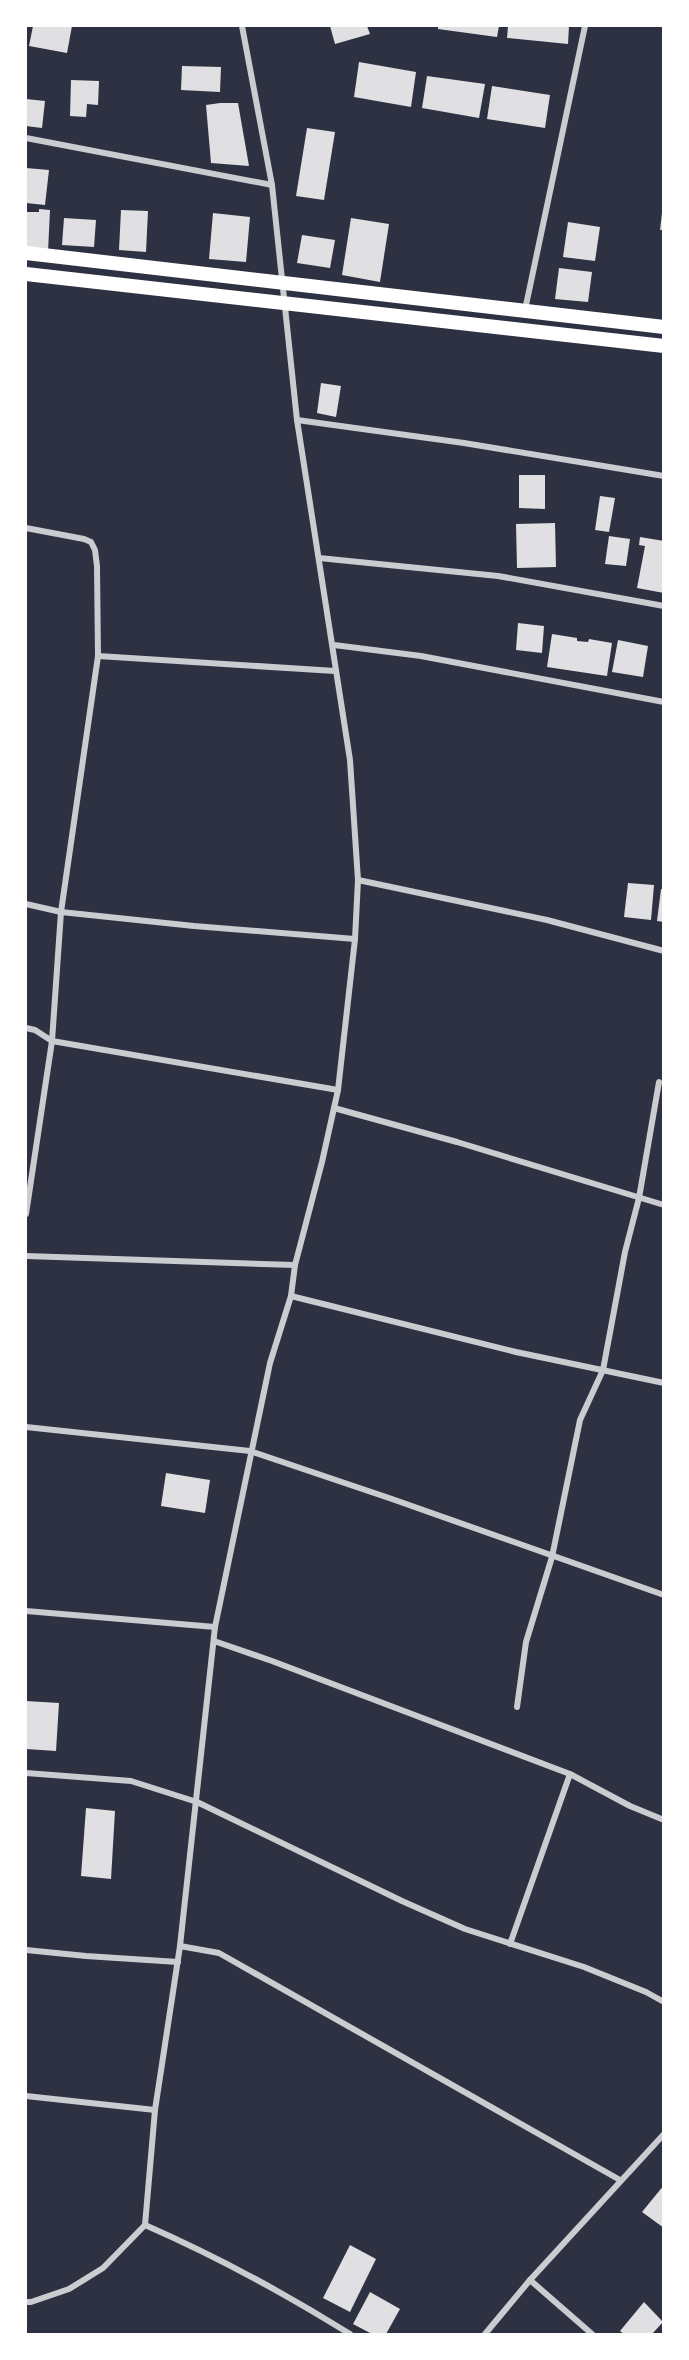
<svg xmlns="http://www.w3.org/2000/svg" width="689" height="2360" viewBox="0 0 689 2360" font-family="'Source Sans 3',sans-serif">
	<rect width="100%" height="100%" fill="#2d3142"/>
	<g fill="#e0e0e3">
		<polygon points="33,26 72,26 67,53 29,46"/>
		<polygon points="330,26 367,26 370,34 335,44"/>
		<polygon points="438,26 499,26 497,37 438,29"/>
		<polygon points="508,26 569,26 568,44 507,38"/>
		<polygon points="359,62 416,72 411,107 354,97"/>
		<polygon points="182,66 221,67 220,92 181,90"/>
		<polygon points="427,76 485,84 479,118 422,108"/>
		<polygon points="71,80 99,81 98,105 87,104 86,117 70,116"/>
		<polygon points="492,86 550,95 545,128 487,119"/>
		<polygon points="26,99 45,101 42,128 26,126"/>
		<polygon points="220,103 238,103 249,166 211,163 206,105"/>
		<polygon points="307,128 335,132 324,200 296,196"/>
		<polygon points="26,168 49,170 45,205 26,203"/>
		<polygon points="39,209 50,210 48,252 26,251 26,212 39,212"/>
		<polygon points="121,210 148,211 146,252 119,250"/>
		<polygon points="213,213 250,217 246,262 209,259"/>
		<polygon points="662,213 664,213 664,230 660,230"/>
		<polygon points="64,218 96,220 94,247 62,245"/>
		<polygon points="351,218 389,224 380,282 342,275"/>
		<polygon points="568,222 600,227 595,261 563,257"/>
		<polygon points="302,235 335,240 330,268 297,263"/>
		<polygon points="559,268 592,272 588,302 555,299"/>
		<polygon points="321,383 341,386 336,417 317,413"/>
		<polygon points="519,475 545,475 545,509 519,508"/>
		<polygon points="600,496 615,498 609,532 595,530"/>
		<polygon points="555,523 556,567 517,568 516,524"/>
		<polygon points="609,536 630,539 626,566 605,564"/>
		<polygon points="640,537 664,541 664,593 637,588 645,546 639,545"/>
		<polygon points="518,623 544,626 542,653 516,650"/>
		<polygon points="552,634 577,638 577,641 588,642 589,639 612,643 607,676 547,667"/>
		<polygon points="618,640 648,646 643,677 612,672"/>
		<polygon points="628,883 654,885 651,920 624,917"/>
		<polygon points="661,889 664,889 664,922 657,921"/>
		<polygon points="166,1473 210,1480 205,1513 161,1506"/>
		<polygon points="26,1701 59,1703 56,1751 26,1749"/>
		<polygon points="86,1808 115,1811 111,1879 81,1876"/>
		<polygon points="664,2185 664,2228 642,2212"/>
		<polygon points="350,2245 376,2259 350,2312 323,2298"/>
		<polygon points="370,2292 400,2309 386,2334 372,2334 353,2324"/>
		<polygon points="644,2302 663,2322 652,2334 624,2334 620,2331"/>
	</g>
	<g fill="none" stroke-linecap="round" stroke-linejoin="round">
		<g stroke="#caccd0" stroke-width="6">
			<polyline points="26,138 272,185"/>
			<polyline points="525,310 585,26"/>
			<polyline points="297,420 464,443 664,476"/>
			<polyline points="26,528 84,539 91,542 95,550 97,566 98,656 61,912 52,1041 26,1214"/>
			<polyline points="319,558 498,576 664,606"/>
			<polyline points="334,645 421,656 664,702"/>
			<polyline points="98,656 335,671"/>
			<polyline points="358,880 547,920 664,951"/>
			<polyline points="26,904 61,912 194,926 355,939"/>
			<polyline points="26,1028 35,1030 52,1041 338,1090"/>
			<polyline points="334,1108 457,1142 664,1205"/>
			<polyline points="26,1256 295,1265"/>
			<polyline points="291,1296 516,1352 664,1383"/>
			<polyline points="26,1427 250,1451 392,1499 664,1595"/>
			<polyline points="26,1611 215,1627"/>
			<polyline points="214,1641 272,1661 570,1774 630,1806 664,1820"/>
			<polyline points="517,1707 526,1642 552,1557 580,1420 603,1370 625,1252 639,1198 659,1082"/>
			<polyline points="26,1773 131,1781 197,1802 402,1901 465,1929 584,1967 646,1992 664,2002"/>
			<polyline points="510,1944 570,1774"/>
			<polyline points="180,1946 219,1953 620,2180"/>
			<polyline points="26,1950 86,1956 178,1962"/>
			<polyline points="26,2096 155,2110"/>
			<path d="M145 2225C216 2256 284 2293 350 2334"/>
			<polyline points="530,2280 592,2334"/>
			<polyline points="26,2302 31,2302 69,2289 103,2268 145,2225 155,2110 180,1946 215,1627 270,1363 291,1296 295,1265 322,1162 338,1090 355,939 358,880 350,760 297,420 272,185 242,26"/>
			<polyline points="485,2334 530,2280 664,2134"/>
		</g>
		<g stroke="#fff" stroke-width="14">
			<polyline points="26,253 664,327"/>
			<polyline points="26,274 664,346"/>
		</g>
	</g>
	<rect width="689" height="2360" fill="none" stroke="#ffffff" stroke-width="54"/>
</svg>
